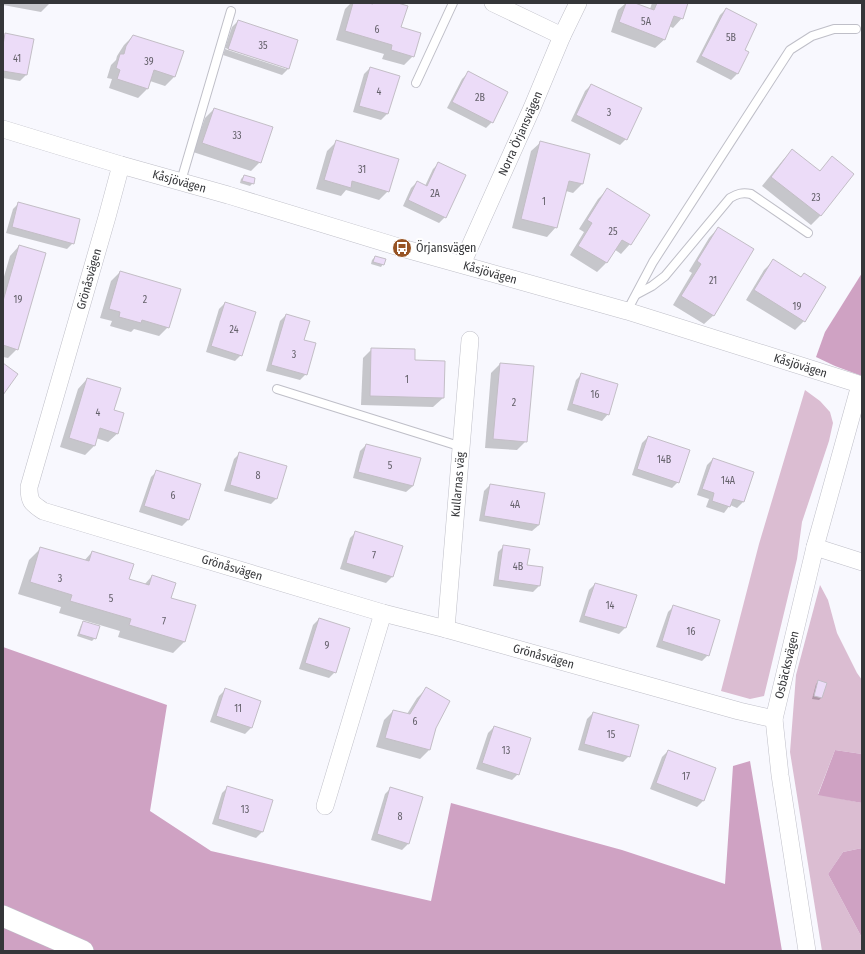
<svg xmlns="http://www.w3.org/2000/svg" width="865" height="954" viewBox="0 0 865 954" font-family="'Fira Sans Condensed',sans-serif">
	<rect width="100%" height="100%" fill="#f8f8fe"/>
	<g fill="#dbbdd2">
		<polygon points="805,390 820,401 830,412 833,423 829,441 802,522 797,559 764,696 750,699 721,691 759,544"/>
		<polygon points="820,585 828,600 837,633 857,673 862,680 862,754 835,750 818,794 862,803 862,848 843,852 828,874 862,938 862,951 822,951 790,752 796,675"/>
	</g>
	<g fill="#cfa2c3">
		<polygon points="862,273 862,376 835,366 816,357 825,332"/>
		<polygon points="3,647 167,705 150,811 211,851 431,901 451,803 622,850 725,884 733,766 750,761 782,951 3,951"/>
		<polygon points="835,750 862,754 862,803 818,795"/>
		<polygon points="862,848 862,938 828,874 843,852"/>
	</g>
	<g fill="#0003">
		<polygon points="3,3 50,3 41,12 3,5"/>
		<polygon points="351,3 369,4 371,3 394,3 400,28 413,56 404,65 382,59 384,54 336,40 345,9"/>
		<polygon points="626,3 632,3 650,9 652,3 687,3 682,18 673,28 669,26 665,39 655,48 611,32 618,10"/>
		<polygon points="726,9 743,50 748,52 737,74 731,80 696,62 720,15"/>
		<polygon points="238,21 297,41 288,69 282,75 223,55 225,49 286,69 286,67 225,48 232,27"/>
		<polygon points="6,34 33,39 26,75 20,81 3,78 3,37"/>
		<polygon points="133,36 174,77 165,86 150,81 147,89 138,98 109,88 112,79 107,78 111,65 116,60 117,56 124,45"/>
		<polygon points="370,68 398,76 387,114 381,120 353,112 364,74"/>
		<polygon points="468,73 492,122 486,128 447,108 462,79"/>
		<polygon points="591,85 626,139 620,145 571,121 585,91"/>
		<polygon points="214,109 260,162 251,171 193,152 205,118"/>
		<polygon points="337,141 388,191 379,200 346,190 341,196 316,189 327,151"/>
		<polygon points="541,142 589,155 582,184 573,193 566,191 556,227 547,237 512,228 531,151"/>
		<polygon points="792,151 819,172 832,158 853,174 820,216 811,225 762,186 783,160"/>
		<polygon points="439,163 445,217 439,223 403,206 411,188 417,182 425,186 433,169"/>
		<polygon points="244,176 253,183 250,186 240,183 241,179"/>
		<polygon points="607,190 648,215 630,244 621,254 614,249 606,263 597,272 570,255 584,232 579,229 598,199"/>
		<polygon points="19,203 73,243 67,249 6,233 13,209"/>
		<polygon points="718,228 714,315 704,324 673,305 692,273 689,271 709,238"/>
		<polygon points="19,246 17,349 8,358 3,357 3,280 10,256"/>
		<polygon points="375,257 383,264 381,267 371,264 372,260"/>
		<polygon points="773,261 804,321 795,330 746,300 764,270"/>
		<polygon points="120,272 168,327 159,336 134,329 131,332 110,326 112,321 100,318 111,281"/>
		<polygon points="225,303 241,355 235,361 206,352 219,309"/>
		<polygon points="286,315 303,340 306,374 300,380 266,371 280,321"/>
		<polygon points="372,349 414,361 443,398 433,407 361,405 363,358"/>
		<polygon points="500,364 526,441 517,450 485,448 491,373"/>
		<polygon points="582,374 608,414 602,421 567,410 576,380"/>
		<polygon points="87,379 118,433 108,442 96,438 94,446 85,455 60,447 78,389"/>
		<polygon points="648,437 678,482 672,488 632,475 642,443"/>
		<polygon points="366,445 420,459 413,486 406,492 353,478 360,451"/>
		<polygon points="240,453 277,498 271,504 224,491 234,459"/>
		<polygon points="713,459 753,472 743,502 737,508 730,505 724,513 706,507 709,499 697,495 707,465"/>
		<polygon points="157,471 188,520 182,526 139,512 151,477"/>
		<polygon points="490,485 539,525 532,531 479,521 484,491"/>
		<polygon points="356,532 402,547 392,577 386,583 340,569 350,538"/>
		<polygon points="504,546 526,566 539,586 533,592 493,586 498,552"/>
		<polygon points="41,548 84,561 92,552 128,580 144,585 152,576 170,598 185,641 173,653 118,637 120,631 59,613 61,607 18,594 29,560"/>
		<polygon points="595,584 635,596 625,628 619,634 579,622 589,590"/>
		<polygon points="674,606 708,655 702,661 656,647 668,612"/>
		<polygon points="319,619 335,672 329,678 299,669 313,625"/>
		<polygon points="84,622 95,638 92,641 77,636 81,625"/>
		<polygon points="819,681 822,697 819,700 812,699 816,684"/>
		<polygon points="426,689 436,728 429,750 420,759 376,747 384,720 393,711 407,714 417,698"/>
		<polygon points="225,690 251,728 245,734 210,722 219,696"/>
		<polygon points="593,713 629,756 623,762 578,750 587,719"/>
		<polygon points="494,727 518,774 512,780 476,769 488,733"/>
		<polygon points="668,751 703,801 697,807 650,789 662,757"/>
		<polygon points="228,787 262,832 256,838 212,824 222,793"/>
		<polygon points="391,788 408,844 402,850 371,840 385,794"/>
	</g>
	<g fill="#ecdcf8" stroke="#c3bec6">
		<polygon points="353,3 368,3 373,4 374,3 398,3 408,6 401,27 421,33 414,57 391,50 392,45 345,31"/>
		<polygon points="626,3 635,3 654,10 657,3 688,3 683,19 674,16 665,40 619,22"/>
		<polygon points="726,8 757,24 745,50 749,52 738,74 701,56"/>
		<polygon points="238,20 298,40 289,69 228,49"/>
		<polygon points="5,33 34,39 27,75 3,71 3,45"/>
		<polygon points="133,35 184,51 175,77 154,70 148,89 117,79 120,70 116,68 120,54 124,54 126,46"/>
		<polygon points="370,67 400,76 388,114 359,106"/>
		<polygon points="468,71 508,92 493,123 452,102"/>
		<polygon points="591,84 642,108 627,140 576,115"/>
		<polygon points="214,108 273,127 261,163 202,143"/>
		<polygon points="336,140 399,159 389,192 352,181 351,188 324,180"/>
		<polygon points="540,141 590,154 583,184 569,181 557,228 521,219"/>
		<polygon points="792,149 820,171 832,156 854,174 821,216 771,177"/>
		<polygon points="438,162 466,175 446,218 408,200 417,181 427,186"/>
		<polygon points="244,175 255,178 254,184 242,181"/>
		<polygon points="607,188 650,215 631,245 622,240 607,263 578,246 592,223 587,220"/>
		<polygon points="18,202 80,219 74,244 12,227"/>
		<polygon points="718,227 754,249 714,316 681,296 701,264 697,261"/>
		<polygon points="19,245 46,253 18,350 3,345 3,301"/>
		<polygon points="375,256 386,259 384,265 373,262"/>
		<polygon points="773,259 801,277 804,273 826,287 805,322 754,290"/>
		<polygon points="120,271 181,289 169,328 142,320 141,323 119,317 120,312 109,309"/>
		<polygon points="225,302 256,312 242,356 211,346"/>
		<polygon points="286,314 310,321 304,340 316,343 307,375 271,365"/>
		<polygon points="371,348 415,349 415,360 445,361 444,398 370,396"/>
		<polygon points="3,363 18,374 3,395"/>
		<polygon points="500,363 534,366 527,442 493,439"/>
		<polygon points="581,373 618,384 609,415 572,404"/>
		<polygon points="87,378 121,388 114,410 124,413 118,434 100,428 95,446 69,438"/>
		<polygon points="648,436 690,450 679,483 637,469"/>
		<polygon points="366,444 421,458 413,486 358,472"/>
		<polygon points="239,452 287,466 277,499 230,485"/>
		<polygon points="713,458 754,472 744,502 733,499 730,507 712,501 714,493 702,489"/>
		<polygon points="156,470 201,484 189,520 144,506"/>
		<polygon points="490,484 545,493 539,525 484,516"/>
		<polygon points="355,531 403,546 393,577 346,563"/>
		<polygon points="503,545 530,549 527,565 543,567 540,586 498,580"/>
		<polygon points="40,547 89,561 92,551 134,564 129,579 149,585 152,575 176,583 171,598 196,605 185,642 129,625 131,619 70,601 72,595 30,582"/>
		<polygon points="595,583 637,595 626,628 584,616"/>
		<polygon points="673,605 720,620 709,656 662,641"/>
		<polygon points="319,618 350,628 336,673 305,663"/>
		<polygon points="83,621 100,626 96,639 79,634"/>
		<polygon points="818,680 827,683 822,698 814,696"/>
		<polygon points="426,687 450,701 436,728 430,750 385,738 393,710 410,714"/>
		<polygon points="225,688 261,701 252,728 216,716"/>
		<polygon points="593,712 639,725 630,757 584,744"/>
		<polygon points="494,726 531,738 519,775 482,763"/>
		<polygon points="668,750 716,768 704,801 656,783"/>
		<polygon points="227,786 273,800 263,832 218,819"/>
		<polygon points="390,787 423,797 409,844 377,834"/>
	</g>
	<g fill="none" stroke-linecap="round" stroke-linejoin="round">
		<defs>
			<g id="service">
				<polyline points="416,83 453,3"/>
				<polyline points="181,181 231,11"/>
				<path d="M637 294 652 286 665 276 730 198C737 194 742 192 751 194L808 233"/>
				<polyline points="627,311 653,262 790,50 812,36 834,29 856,29"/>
				<polyline points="277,389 462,447"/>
			</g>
			<g id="minor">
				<polyline points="493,3 562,36"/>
				<path id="s1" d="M3 129 121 165 228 195 402 248 627 311 862 385"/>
				<path id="s2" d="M121 165 107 217 29 487C29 501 31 503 43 511L383 613 446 629 739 711 774 719"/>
				<path id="s3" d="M462 264 532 108 562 36 578 3"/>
				<polyline points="815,547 862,562"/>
				<path id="s4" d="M446 629 470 340"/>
				<polyline points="325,806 383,613"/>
				<path id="s5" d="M807 951 780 775 774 719 815 547 860 385"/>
			</g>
			<polyline id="tertiary" points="3,916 83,951"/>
		</defs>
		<use href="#service" stroke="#bfbfc8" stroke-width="10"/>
		<use href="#minor" stroke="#bfbfc8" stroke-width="18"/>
		<use href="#tertiary" stroke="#bfbfc8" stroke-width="22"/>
		<use href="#service" stroke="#fff" stroke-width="8"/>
		<use href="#minor" stroke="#fff" stroke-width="17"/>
		<use href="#tertiary" stroke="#fff" stroke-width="21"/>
	</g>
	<defs>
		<symbol id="bus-disc" viewBox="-11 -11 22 22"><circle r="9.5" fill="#975324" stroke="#fff"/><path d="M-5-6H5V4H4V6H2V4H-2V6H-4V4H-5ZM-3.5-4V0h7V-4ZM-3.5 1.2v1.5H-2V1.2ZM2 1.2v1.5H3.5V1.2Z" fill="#fff"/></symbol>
	</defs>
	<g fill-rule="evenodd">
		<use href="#bus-disc" x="391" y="237" width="22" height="22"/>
	</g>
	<g text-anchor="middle" stroke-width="4" stroke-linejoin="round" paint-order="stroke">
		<g font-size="10" fill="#636069">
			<text x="646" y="25">5A</text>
			<text x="377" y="33">6</text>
			<text x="731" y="41">5B</text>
			<text x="263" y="49">35</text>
			<text x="17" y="62">41</text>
			<text x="149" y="65">39</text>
			<text x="379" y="95">4</text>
			<text x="480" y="101">2B</text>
			<text x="609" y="116">3</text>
			<text x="237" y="139">33</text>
			<text x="362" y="173">31</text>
			<text x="435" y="197">2A</text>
			<text x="816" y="201">23</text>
			<text x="544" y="205">1</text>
			<text x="613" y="235">25</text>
			<text x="713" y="284">21</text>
			<text x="18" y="303">19</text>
			<text x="145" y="303">2</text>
			<text x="797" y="310">19</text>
			<text x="234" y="333">24</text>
			<text x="294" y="358">3</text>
			<text x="407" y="383">1</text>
			<text x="595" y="398">16</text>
			<text x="514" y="406">2</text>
			<text x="98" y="416">4</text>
			<text x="664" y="463">14B</text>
			<text x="390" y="469">5</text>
			<text x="258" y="479">8</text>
			<text x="728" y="484">14A</text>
			<text x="173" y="499">6</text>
			<text x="515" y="508">4A</text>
			<text x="374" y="559">7</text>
			<text x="518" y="570">4B</text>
			<text x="60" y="582">3</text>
			<text x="111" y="602">5</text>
			<text x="610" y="609">14</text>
			<text x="164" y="625">7</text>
			<text x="691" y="635">16</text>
			<text x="327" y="649">9</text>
			<text x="238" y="712">11</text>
			<text x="415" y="725">6</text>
			<text x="611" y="738">15</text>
			<text x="506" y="754">13</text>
			<text x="686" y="780">17</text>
			<text x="245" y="813">13</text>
			<text x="400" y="820">8</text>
		</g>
		<g font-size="12" fill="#353639" stroke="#fff">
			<text dy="4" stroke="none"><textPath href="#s3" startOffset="143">Norra Örjansvägen</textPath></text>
			<text dy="4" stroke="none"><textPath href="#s1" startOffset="184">Kåsjövägen</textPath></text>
			<text dy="4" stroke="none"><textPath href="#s1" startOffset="508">Kåsjövägen</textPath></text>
			<text transform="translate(89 279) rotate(-74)" y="4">Grönåsvägen</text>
			<text dy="4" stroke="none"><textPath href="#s1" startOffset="832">Kåsjövägen</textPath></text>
			<text dy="4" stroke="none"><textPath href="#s4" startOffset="145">Kullarnas väg</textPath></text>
			<text dy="4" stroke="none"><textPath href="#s2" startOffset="562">Grönåsvägen</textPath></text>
			<text dy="4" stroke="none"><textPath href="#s2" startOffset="886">Grönåsvägen</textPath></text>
			<text dy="4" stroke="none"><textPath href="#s5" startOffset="290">Osbäcksvägen</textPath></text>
		</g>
		<g font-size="12" fill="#353639" stroke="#fff" text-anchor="start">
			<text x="416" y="252">Örjansvägen</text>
		</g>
	</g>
	<rect width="865" height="954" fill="none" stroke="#353639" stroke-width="8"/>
</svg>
